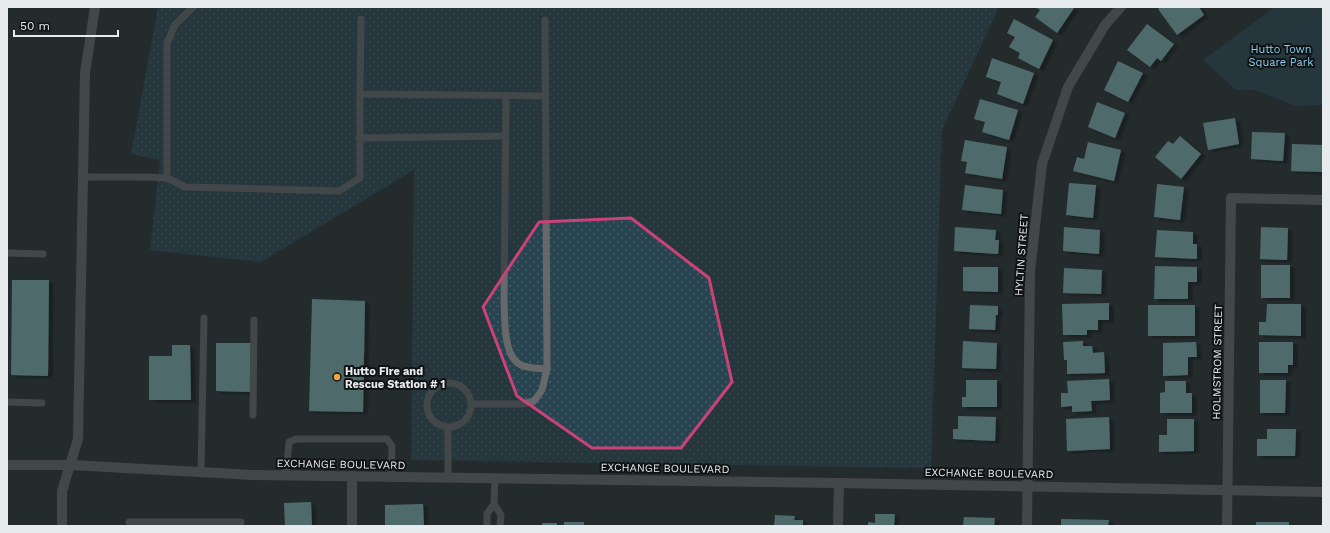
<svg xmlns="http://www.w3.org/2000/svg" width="1330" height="533" viewBox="0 0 1330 533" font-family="'Work Sans',sans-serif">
	<defs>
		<pattern id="grass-dots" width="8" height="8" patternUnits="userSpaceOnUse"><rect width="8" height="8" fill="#284450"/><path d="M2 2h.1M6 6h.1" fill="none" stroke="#475f6a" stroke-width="1.8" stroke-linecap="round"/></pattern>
		<filter id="shadow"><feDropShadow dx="4.5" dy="2.5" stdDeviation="1" flood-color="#0009"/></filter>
	</defs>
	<rect width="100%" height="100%" fill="#252b2e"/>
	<polygon fill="url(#grass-dots)" points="158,7 999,7 942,130 931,468 411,460 414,170 261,262 150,250 160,160 131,154"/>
	<polygon fill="#284450" points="1275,7 1323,7 1323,105 1296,106 1255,90 1236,90 1203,60"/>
	<g fill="#82b5b5" filter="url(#shadow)">
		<polygon points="1035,7 1073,7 1074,8 1057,33 1035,17 1040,10"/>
		<polygon points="1160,7 1199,7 1204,15 1177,35 1158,9"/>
		<polygon points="1014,19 1053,40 1039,69 1018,58 1020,53 1009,47 1015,37 1007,33"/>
		<polygon points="1147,24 1174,44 1161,61 1157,58 1150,67 1127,50"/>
		<polygon points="992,58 1034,73 1023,104 997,94 1001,82 986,77"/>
		<polygon points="1118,61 1143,73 1128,102 1104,90"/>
		<polygon points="980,99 1018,110 1009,140 982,132 985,122 974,119"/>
		<polygon points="1097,102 1125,113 1115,138 1088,127"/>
		<polygon points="1235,118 1239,144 1208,150 1203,123"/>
		<polygon points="1252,132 1285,133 1283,161 1251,159"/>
		<polygon points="1180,136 1201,154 1181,179 1155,157 1168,141 1173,144"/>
		<polygon points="965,140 1007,147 1002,179 965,173 967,162 961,161"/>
		<polygon points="1088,142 1121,150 1114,181 1073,171 1077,157 1084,159"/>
		<polygon points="1292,144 1323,145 1323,172 1291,171"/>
		<polygon points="1069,183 1096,185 1093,218 1066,215"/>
		<polygon points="1157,184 1184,187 1180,220 1154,217"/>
		<polygon points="965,185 1003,190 1001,214 962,210"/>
		<polygon points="955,227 996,230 995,240 999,240 998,254 954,251"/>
		<polygon points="1064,227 1100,230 1099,254 1063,251"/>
		<polygon points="1261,227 1288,228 1287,260 1260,259"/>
		<polygon points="1157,230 1193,232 1193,244 1197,244 1197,259 1155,257"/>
		<rect x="1261" y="265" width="29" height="33"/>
		<polygon points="1155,266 1197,267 1197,282 1188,282 1188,299 1154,299"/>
		<polygon points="963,267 998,267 998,292 963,291"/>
		<polygon points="1064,268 1102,270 1101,294 1063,293"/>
		<polygon points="12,280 49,280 48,376 11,375"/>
		<polygon points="312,299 365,301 363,412 309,411"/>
		<polygon points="1109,303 1109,320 1098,320 1098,330 1087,330 1087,335 1063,335 1062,304"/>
		<polygon points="1267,304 1301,304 1301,336 1259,335 1259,322 1266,322"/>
		<polygon points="970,305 998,306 998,315 996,315 995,330 969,329"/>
		<rect x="1148" y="305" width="47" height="31"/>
		<polygon points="963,341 997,343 996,369 962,368"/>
		<polygon points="1083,341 1083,346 1092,346 1093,353 1104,352 1105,373 1067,374 1067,360 1064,360 1063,342"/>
		<polygon points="1196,342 1197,357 1188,357 1188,375 1163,376 1163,343"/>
		<polygon points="1259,342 1293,342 1293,365 1288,365 1288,373 1259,373"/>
		<polygon points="216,343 251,343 251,392 216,391"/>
		<polygon points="172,345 190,345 191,400 149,400 149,356 172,356"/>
		<polygon points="1109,379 1110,400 1091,401 1092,411 1072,412 1072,406 1061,407 1061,393 1068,393 1067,381"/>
		<polygon points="966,380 997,380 997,407 962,407 962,397 966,397"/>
		<polygon points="1260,380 1286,380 1285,413 1260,413"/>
		<polygon points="1165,381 1186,381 1186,393 1192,393 1192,413 1160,413 1160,393 1165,392"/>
		<polygon points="958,416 996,417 995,441 953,439 953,429 958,429"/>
		<polygon points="1109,417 1110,449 1067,451 1066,419"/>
		<polygon points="1167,419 1194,419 1194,451 1159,452 1159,435 1167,435"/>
		<polygon points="1267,429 1296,429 1295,456 1257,456 1257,439 1267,439"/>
		<polygon points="311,502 312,526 285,526 284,503"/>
		<polygon points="423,504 424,526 385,526 385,505"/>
		<polygon points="875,514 895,514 894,526 868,526 868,522 875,523"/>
		<polygon points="775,515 795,516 794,520 803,520 803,526 774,526"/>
		<polygon points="964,517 995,518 994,526 963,526"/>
		<polygon points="1061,519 1109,520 1108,526 1061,526"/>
		<rect x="564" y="522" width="20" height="4"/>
		<rect x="1256" y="522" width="33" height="4"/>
		<rect x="542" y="523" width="15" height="3"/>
	</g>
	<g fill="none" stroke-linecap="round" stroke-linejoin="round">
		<g stroke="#66686a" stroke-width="7">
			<polyline points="193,7 175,25 167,43 167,178 185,187 339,191 360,178 360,94"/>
			<polyline points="361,19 360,94 545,96"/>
			<path d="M506 96 504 301C505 318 503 354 519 364 527 369 538 368 547 369"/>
			<polyline points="359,138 505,136"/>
			<polyline points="83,177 143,177 167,178"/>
			<polyline points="7,253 43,254"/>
			<circle cx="449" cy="405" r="22"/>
			<polyline points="7,402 42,403"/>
			<polyline points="472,404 523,404 534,401 542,390 547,369 545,20"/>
			<polyline points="253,415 254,320"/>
			<polyline points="201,472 204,318"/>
			<polyline points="286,475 289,442 296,439 387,439 392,446 391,476"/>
			<polyline points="448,477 448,428"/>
			<polyline points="495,478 494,504 501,515 500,526"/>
			<polyline points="129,522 241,522"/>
			<polyline points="487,526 487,514 494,504"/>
		</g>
		<g stroke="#66686a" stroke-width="10">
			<polyline points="62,526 62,491 78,439 85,73 95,7"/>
			<polyline points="352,526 352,476"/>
			<polyline points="838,526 839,483"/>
			<polyline points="1027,526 1030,272 1042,164 1068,87 1105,25 1121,7"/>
			<polyline points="1227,526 1231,198 1323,200"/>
		</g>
		<polyline stroke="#66686a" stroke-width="10" points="7,465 71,465 253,475 839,483 1323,492"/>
	</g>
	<path d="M0 0H1330V533H0ZM631 218 709 278 732 382 681 448H592L517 396 483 307 539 222Z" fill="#252b2e" fill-opacity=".55" fill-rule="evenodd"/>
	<path fill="none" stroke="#c94278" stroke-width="3" stroke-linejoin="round" d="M631 218 709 278 732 382 681 448H592L517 396 483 307 539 222Z"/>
	<circle fill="#f0a63e" stroke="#101314" stroke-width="1.5" cx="337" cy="377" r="4"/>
	<g text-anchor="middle" stroke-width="4" stroke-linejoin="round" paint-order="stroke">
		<g font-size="11" fill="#88ceed" stroke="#101314">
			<text x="1281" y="53">Hutto Town<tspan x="1281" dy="13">Square Park</tspan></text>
		</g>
		<g font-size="11" fill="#e7ebed" stroke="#101314">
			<text transform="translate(1021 255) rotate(-86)" y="4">HYLTIN STREET</text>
			<text transform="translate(1217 362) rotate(-89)" y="4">HOLMSTROM STREET</text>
			<text transform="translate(341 464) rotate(1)" y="4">EXCHANGE BOULEVARD</text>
			<text transform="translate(665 468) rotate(1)" y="4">EXCHANGE BOULEVARD</text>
			<text transform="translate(989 473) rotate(1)" y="4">EXCHANGE BOULEVARD</text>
		</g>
		<g font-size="11" font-weight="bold" fill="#e7ebed" stroke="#101314" text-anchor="start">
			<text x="345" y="375">Hutto Fire and<tspan x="345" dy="13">Rescue Station # 1</tspan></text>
		</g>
	</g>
	<rect width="1330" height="533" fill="none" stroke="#e7ebed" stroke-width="16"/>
	<path d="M14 30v6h104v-6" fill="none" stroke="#e7ebed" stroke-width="2"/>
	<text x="20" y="30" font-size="12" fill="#e7ebed" stroke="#101314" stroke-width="3" paint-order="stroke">50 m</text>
</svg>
